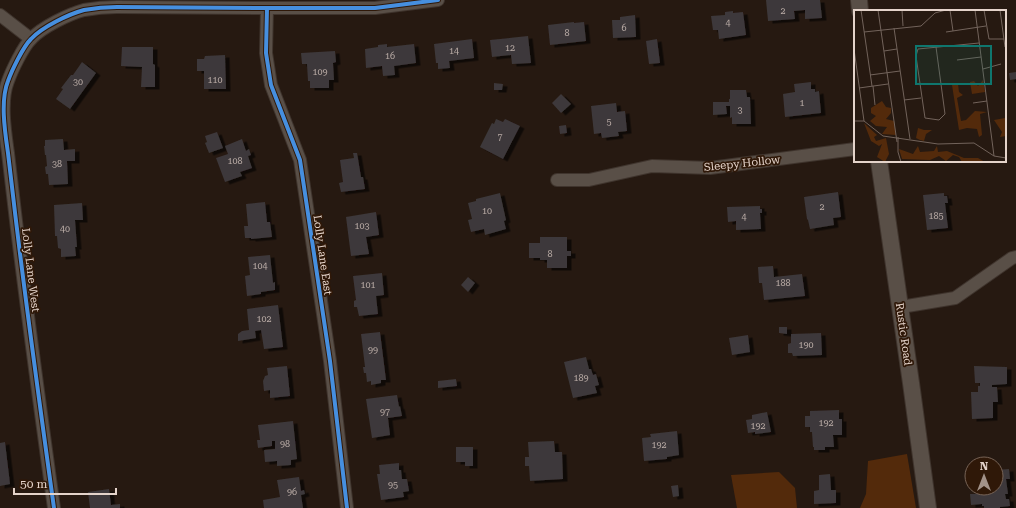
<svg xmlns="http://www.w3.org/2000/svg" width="1016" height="508" viewBox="0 0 1016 508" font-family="'Roboto Serif',serif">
	<defs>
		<filter id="shadow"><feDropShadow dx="4.5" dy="2.5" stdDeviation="0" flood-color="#0009"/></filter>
	</defs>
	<rect width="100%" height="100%" fill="#261911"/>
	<g fill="#532a0b">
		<polygon points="907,454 916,508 860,508 866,494 868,461"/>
		<polygon points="779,472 795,488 797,508 737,508 731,475"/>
	</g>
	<g fill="#3d383a" filter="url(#shadow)">
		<polygon points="766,0 820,0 822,18 805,19 805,10 794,11 795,19 768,21"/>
		<polygon points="733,11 733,13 743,12 746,35 719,39 718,30 713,30 711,16 725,15 725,12"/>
		<polygon points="635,15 636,37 613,38 612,20 620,20 620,17"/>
		<polygon points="574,22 574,23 584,22 586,41 550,45 548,25"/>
		<polygon points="528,36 531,63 512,64 511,55 492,57 490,40"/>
		<polygon points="472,39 474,58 449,61 450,68 438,69 438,63 436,63 434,44"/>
		<polygon points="657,39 660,63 649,64 646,41"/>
		<polygon points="387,44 387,47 414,44 416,63 394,66 395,75 383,76 382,66 366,68 365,49 378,47 378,45"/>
		<polygon points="122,47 153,47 153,64 155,65 155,87 141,87 142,67 121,66"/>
		<polygon points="335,51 336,62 333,63 334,80 329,80 329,88 310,88 310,81 308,81 307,64 302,64 301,53"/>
		<polygon points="225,55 226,89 204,89 204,71 197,71 197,59 204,59 205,56"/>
		<polygon points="82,62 96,73 70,109 56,99 63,89 61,88 71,75 73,75"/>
		<polygon points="1016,72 1016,79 1010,80 1009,73"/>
		<polygon points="811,82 811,89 815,89 815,92 819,91 821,113 785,117 783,94 795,92 794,84"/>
		<polygon points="494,83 503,84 502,90 494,90"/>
		<polygon points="730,90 746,90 747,97 750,97 751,124 732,124 732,117 730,118 730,106 726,106 727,114 713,115 713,102 729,102 729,99 730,99"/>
		<polygon points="561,94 571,104 561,113 552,103"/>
		<polygon points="616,103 617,112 625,111 627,131 618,132 619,136 602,138 601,133 594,134 591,106"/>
		<polygon points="496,119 503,122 505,119 520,126 503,159 480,147 492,123 494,124"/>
		<polygon points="566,125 567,133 560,134 559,126"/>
		<polygon points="217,132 223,148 209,153 205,143 207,142 205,136"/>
		<polygon points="63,139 64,150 75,149 75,161 67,161 68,184 49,185 48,174 46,174 45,167 47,166 46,155 45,155 44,146 45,146 45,140"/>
		<polygon points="242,139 246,151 249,149 251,155 248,156 252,168 240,172 242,176 225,182 216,158 228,154 225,146"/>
		<polygon points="353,153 357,153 361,177 363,177 365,189 341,192 339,183 343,182 340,160 354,158"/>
		<polygon points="838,192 841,217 833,218 834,225 810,229 808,220 807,219 804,197"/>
		<polygon points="500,193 506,220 504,221 506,229 485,235 484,229 471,232 468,220 472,219 468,203 476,201 476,199"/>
		<polygon points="944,193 944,196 947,196 948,203 945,203 948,228 927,230 923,195"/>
		<polygon points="265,202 267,222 270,222 272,237 251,239 251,238 245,238 244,226 248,226 246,204"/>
		<polygon points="82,203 83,220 75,220 77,247 75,247 76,256 61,257 61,249 58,248 57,236 55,236 54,205"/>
		<polygon points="760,206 760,209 762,209 762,213 760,213 761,229 736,230 736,221 728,222 727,207"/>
		<polygon points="376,212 379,235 366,237 369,254 351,256 346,217"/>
		<polygon points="540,237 567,237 567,251 571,251 571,256 567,256 567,268 547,268 547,260 540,260 540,258 529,258 529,243 540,243"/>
		<polygon points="270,255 273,283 275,282 275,290 261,292 261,294 247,296 245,276 250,275 248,257"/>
		<polygon points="773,266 774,277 802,274 805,296 764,300 762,283 759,283 758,267"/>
		<polygon points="382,273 384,295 376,296 378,314 359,316 357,307 354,307 354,301 356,300 353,276"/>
		<polygon points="468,277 475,283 468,292 461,285"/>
		<polygon points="278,305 283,347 264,349 261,330 255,331 256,338 238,341 238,334 242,331 249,330 247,309"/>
		<polygon points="779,327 787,327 787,334 779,333"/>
		<polygon points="380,332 386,380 381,380 381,383 371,385 371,381 367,382 366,373 364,373 363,367 365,367 361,334"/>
		<polygon points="821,333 822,355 793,356 792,353 788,353 788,344 791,343 791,334"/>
		<polygon points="748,335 750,352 732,355 729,338"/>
		<polygon points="586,357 589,369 591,369 593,375 596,374 599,385 595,386 597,393 573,398 564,362"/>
		<polygon points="287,366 290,396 270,398 270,390 264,391 263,381 265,376 268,375 267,368"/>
		<polygon points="974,366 1007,367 1007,384 992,385 992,387 997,387 998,402 993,402 993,418 972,419 971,392 978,392 978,386 980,386 980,383 975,383"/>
		<polygon points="456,379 457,386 438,388 438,381"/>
		<polygon points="397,395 399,407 400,406 402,416 388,418 390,435 372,438 366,399"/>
		<polygon points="839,410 839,419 842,419 842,435 833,435 834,447 825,447 825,450 814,450 814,447 813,447 812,432 810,432 810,427 805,427 805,416 810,416 810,411"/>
		<polygon points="767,412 771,432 755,434 755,432 748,433 746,420 752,419 752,415"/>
		<polygon points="293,421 297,459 291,460 291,465 277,466 277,461 265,462 264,450 275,449 275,441 272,441 272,446 258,448 257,440 260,440 258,425"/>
		<polygon points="677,431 679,455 667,457 667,459 644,461 642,438 651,437 650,434"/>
		<polygon points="554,441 555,452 562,452 563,479 530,481 529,466 525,466 525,457 529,457 528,442"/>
		<polygon points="5,442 10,484 0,486 0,443"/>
		<polygon points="456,447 473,447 473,466 465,466 465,462 456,462"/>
		<polygon points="399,463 399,470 401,470 402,479 407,479 409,491 403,492 404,497 381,500 377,474 380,474 379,465"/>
		<polygon points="1009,469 1010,479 1006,479 1008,494 1005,494 1006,499 1009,499 1010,506 1000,507 1000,508 984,508 984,506 982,506 982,504 971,505 970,494 978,494 977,488 996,488 996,470"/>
		<polygon points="830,474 831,490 836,490 836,503 814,504 814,491 819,490 819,475"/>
		<polygon points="299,477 301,491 304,490 305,494 301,495 303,508 264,508 263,500 280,497 277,480"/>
		<polygon points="678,485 679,496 673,497 671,486"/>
		<polygon points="109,489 111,505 120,504 120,508 90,508 88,492"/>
	</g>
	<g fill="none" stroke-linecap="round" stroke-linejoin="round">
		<defs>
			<g id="minor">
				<polyline points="267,8 266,53 271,85 300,160 330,361 347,508"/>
				<polyline points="0,15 31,39"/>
				<polyline points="557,180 589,180 652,166 710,168 855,149"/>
				<polyline points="901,307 955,298 1012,258 1016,257"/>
				<path d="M54 508C40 407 26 306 14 204 12 187 10 170 8 153 5 132 0 101 8 81 12 70 23 47 31 39 42 27 69 14 84 10 95 8 106 7 117 7L267 8H375L438 0"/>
			</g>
			<g id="tertiary">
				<polyline points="859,0 860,11"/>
				<polyline points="879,161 911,383 928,508"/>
			</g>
		</defs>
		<use href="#minor" stroke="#3f342d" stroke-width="14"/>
		<use href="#tertiary" stroke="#3f342d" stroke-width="18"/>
		<use href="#minor" stroke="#594f47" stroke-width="12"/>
		<use href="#tertiary" stroke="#594f47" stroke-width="16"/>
		<defs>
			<g id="cycleway">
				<polyline points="267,8 266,53 271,85 300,160 330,361 347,508"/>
				<path d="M54 508C40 407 26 306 14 204 12 187 10 170 8 153 5 132 0 101 8 81 12 70 23 47 31 39 42 27 69 14 84 10 95 8 106 7 117 7L267 8H375L438 0"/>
			</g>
		</defs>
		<use href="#cycleway" stroke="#2f1808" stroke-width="6"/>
		<use href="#cycleway" stroke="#468fdf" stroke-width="4"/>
	</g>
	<g text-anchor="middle" stroke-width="3.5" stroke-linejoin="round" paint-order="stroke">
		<g font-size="9" fill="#baaca6">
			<text x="783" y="14">2</text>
			<text x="728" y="26">4</text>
			<text x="624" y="31">6</text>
			<text x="567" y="36">8</text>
			<text x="510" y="51">12</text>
			<text x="454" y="54">14</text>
			<text x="390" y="59">16</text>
			<text x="320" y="75">109</text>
			<text x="215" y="83">110</text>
			<text x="78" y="85">30</text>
			<text x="802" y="106">1</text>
			<text x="740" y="113">3</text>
			<text x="609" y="125">5</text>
			<text x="500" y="140">7</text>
			<text x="235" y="164">108</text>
			<text x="57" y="167">38</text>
			<text x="822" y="210">2</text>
			<text x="487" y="214">10</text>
			<text x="936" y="219">185</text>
			<text x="744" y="220">4</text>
			<text x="362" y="229">103</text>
			<text x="65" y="232">40</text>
			<text x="550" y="257">8</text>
			<text x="260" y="269">104</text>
			<text x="783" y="286">188</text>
			<text x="368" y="288">101</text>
			<text x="264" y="322">102</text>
			<text x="806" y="348">190</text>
			<text x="373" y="353">99</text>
			<text x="581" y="381">189</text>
			<text x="385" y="415">97</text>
			<text x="826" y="426">192</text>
			<text x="758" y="429">192</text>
			<text x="285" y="447">98</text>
			<text x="659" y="448">192</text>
			<text x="393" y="488">95</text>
			<text x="292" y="495">96</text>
		</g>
		<g font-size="11" fill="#e4d3ca" stroke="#2f1808">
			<text transform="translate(742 163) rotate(-6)" y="4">Sleepy Hollow</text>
			<text transform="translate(323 255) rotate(82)" y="4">Lolly Lane East</text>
			<text transform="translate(31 270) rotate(83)" y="4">Lolly Lane West</text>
			<text transform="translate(904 334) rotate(82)" y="4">Rustic Road</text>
		</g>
	</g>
	<g transform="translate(854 10)">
		<rect width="152" height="152" fill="#261911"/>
		<path d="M129 70 131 82 118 84 116 72 120 71 124 76ZM104 74 105 82 109 85 103 88 107 111 112 110 121 101 133 102 126 104 128 125 125 127 123 119 113 118 105 120 98 75ZM28 91 32 97 37 98V103L32 109 40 111 42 125 28 124 33 117 22 116 16 111 22 106 17 103V98ZM152 102V126L146 127 148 122 140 110 151 108ZM10 113 23 125 20 127 22 131 32 128 35 144 31 152 23 147 28 134 25 136 17 131ZM64 118 70 120H78L72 124 70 131 66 130 62 128ZM64 136 66 142 80 141 83 136 84 142 93 141 110 148H124L131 152H108L105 147 99 145 92 151 85 146 76 150 48 149 45 139 59 144Z" fill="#532a0b"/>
		<path fill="none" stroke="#72635b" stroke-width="1" d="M7 0 18 76M24 0 43 132M48 0 49 16M96 0 99 21M121 0 140 146M130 0 135 29H150M146 0 151 37M40 18 56 129M10 22 67 16 81 3 92 0M92 22 132 16M0 39 10 111M64 39 62 46 71 108M64 39 125 33M30 41 43 39M103 50 127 47M129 59 147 54M16 65 46 61M19 76 21 95M5 78 34 74M50 90 67 88M119 93 133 91M71 108 85 110 91 104 82 37M0 111H10L29 126 84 134 120 133 140 146 152 148M44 127V142L47 152"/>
		<path fill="#0f766e" fill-opacity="0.15" stroke="#0f766e" stroke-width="2" d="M62 36H137V74H62Z"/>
		<rect width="152" height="152" fill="none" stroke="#e4d3ca" stroke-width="2"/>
	</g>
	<g transform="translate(984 476)"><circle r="19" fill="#2f1808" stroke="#776356"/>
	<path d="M0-3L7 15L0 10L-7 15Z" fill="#a29289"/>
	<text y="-6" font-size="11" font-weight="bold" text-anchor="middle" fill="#e4d3ca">N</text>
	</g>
	<path d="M14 488v6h102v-6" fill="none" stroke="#e4d3ca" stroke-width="2"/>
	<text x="20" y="488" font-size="12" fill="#e4d3ca" stroke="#2f1808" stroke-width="3" paint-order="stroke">50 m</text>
</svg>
